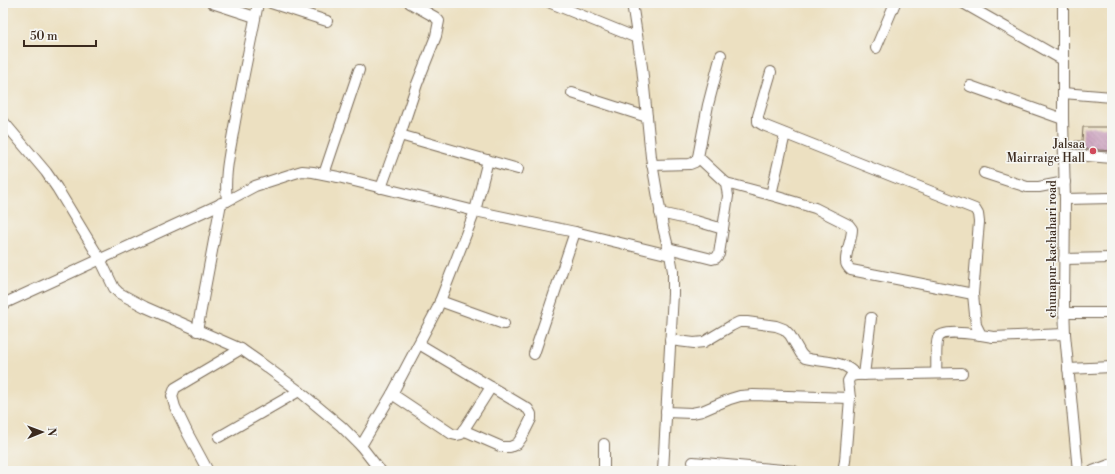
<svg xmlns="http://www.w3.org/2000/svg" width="1115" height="474" viewBox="0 0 1115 474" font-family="'Libre Bodoni',serif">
	<defs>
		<pattern id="building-back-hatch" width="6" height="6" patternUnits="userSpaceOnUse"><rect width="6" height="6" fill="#cca2bf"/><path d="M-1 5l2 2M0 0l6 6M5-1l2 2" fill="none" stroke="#a7849b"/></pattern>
	</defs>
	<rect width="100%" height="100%" fill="#f6f6f2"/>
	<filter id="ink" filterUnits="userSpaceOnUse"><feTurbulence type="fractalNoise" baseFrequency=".025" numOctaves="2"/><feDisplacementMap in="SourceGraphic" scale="8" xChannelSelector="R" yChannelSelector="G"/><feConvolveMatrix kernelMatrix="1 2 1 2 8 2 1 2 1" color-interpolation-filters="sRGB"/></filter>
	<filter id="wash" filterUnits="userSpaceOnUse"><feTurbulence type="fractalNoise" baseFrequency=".012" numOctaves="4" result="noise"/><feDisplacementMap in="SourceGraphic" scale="16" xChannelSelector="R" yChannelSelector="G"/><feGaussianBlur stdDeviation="0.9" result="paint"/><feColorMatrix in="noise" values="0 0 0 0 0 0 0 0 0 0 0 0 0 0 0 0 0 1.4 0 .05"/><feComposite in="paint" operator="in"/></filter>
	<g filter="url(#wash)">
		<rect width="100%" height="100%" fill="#ece0c1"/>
		<g id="blocks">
			<polygon fill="url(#building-back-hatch)" points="1083,127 1112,127 1112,151 1075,148 1075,141 1082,141"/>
		</g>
	</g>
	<g filter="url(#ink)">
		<use href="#blocks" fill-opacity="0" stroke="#796a57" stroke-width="1"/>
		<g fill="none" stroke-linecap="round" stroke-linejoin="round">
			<defs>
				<g id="minor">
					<polyline points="212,3 255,17"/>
					<polyline points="271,3 327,21"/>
					<polyline points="551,3 637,38"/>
					<polyline points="632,3 642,67 651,157 663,227 670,255"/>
					<polyline points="963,3 1063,60"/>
					<polyline points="1063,3 1063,119 1065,199 1064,304 1065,334 1078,471"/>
					<polyline points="876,48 895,3"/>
					<polyline points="771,72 758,116 758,122 763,125 975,209 978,214 979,222 973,294 976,325 981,335 993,337 1065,334"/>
					<polyline points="970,86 1063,119"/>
					<polyline points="572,93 647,117"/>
					<polyline points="1063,93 1112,97"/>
					<polyline points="3,121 8,127 46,172 57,188 100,259 114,288 119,293 145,307 241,349 261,363 299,391 341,426 361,446 378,468 381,471"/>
					<polyline points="400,135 518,169"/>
					<polyline points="1064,154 1112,158"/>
					<polyline points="652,165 690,164 695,162 698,157 708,105 721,55"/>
					<polyline points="984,173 1027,187 1039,187 1065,182"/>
					<polyline points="324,174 359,70"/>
					<path d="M726 183 771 195 815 208 849 225 852 229C852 240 845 253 846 262 846 266 849 268 851 270L973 294"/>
					<polyline points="381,188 400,135 417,84 436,36 439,21 435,17 410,3"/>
					<polyline points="771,195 785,134"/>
					<polyline points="1065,199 1112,198"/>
					<path d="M227 201C224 177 229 156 233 133 240 90 250 47 258 3"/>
					<polyline points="660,213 696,221 723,229"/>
					<polyline points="668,248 712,259 716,258 719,254 728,196 726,183 698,157"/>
					<polyline points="1064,259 1112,258"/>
					<polyline points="440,301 504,324"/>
					<polyline points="3,304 227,201 255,186 292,174 302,171 313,172 338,177 475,211 575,232 670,255 673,271 673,294 663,471"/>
					<polyline points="1064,313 1112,313"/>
					<polyline points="197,331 221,203"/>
					<path d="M670 340 694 343 704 342 731 326 739 322H747L776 326 784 329 790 335 801 354 805 358C823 363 843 359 856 375"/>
					<polyline points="419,344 528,409 531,414 531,419 522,437 517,444 510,447 502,447 463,430"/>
					<polyline points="534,354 575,232"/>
					<polyline points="1068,369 1112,367"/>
					<path d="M936 373C937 365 935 345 938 338 942 329 973 334 981 335"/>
					<polyline points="864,375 871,318"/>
					<polyline points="392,394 452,434 456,435 461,434 491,387"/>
					<polyline points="666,412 692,413 702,411 730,399 740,396 753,395 850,398"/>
					<polyline points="219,437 299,391"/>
					<polyline points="361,446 392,394 437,309 475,211 488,160"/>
					<polyline points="693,462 794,471"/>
					<polyline points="208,471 188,434 175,407 172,396 175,388 241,349"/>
					<polyline points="604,471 604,444"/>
					<polyline points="843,471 845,461 850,398 848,381 851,376 856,375 962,373"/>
					<polyline points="1093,471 1112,464"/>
				</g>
			</defs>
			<use href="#minor" stroke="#796a57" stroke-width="12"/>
			<use href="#minor" stroke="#fff" stroke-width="10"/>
		</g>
	</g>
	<circle fill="#d1495b" stroke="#f6f6f2" stroke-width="1.5" cx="1093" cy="151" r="4"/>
	<g text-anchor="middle" stroke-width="3" stroke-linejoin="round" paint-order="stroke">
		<g font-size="12" fill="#3b2a1e" stroke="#f6f6f2" text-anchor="end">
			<text x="1085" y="148">Jalsaa<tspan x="1085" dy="14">Mairraige Hall</tspan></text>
		</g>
		<g font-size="12" fill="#3b2a1e" stroke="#f6f6f2">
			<text transform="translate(1052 249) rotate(-90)" y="4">chunapur-kachahari road</text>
		</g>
	</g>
	<rect width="1115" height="474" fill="none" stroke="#f6f6f2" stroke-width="16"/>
	<g transform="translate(42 432) rotate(89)" stroke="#f6f6f2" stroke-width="3" paint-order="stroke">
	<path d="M0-3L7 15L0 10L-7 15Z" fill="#3b2a1e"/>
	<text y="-6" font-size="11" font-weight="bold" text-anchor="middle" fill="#3b2a1e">N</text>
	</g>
	<path d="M24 40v6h72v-6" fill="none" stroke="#3b2a1e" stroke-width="2"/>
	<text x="30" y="40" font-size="12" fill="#3b2a1e" stroke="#f6f6f2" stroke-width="3" paint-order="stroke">50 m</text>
</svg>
